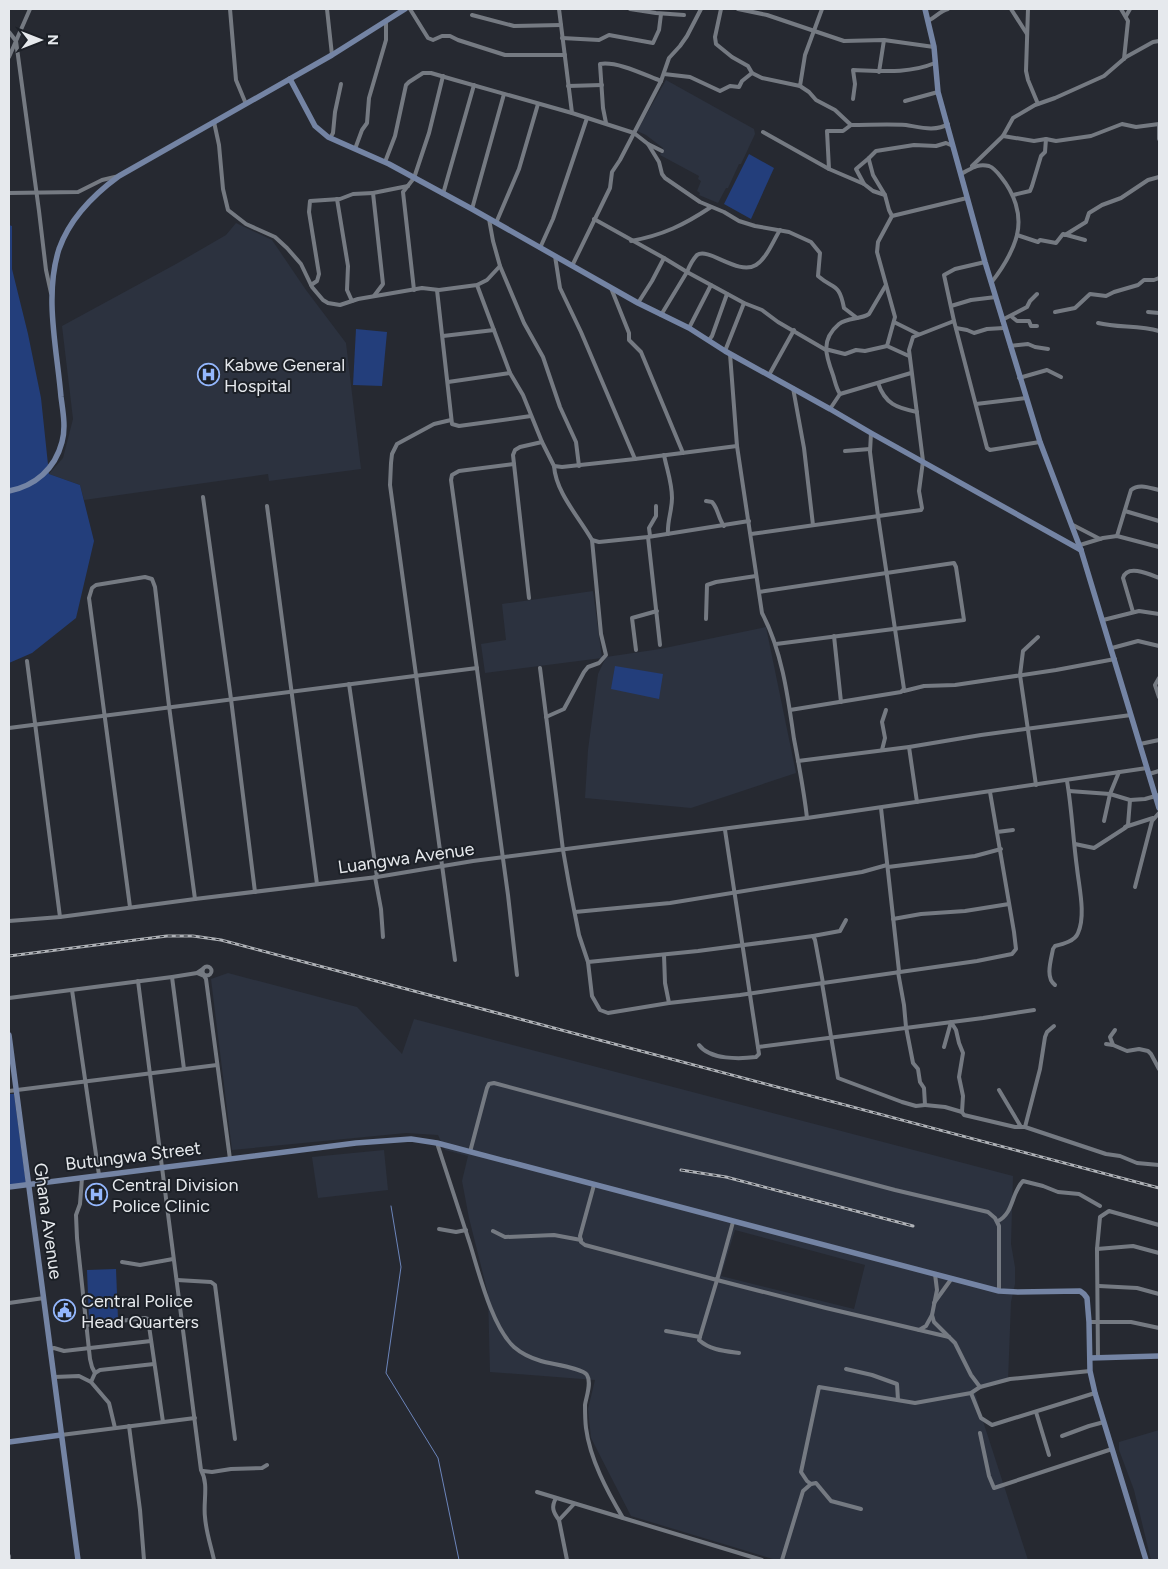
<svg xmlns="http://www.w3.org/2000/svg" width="1168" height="1569" viewBox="0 0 1168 1569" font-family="Figtree,sans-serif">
	<rect width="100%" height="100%" fill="#262931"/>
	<g fill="#2c323f" fill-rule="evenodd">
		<polygon points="666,80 754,129 755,134 741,164 739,164 728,188 726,188 718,203 699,195 700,193 697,191 701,181 698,179 699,176 660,155 663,148 646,135 637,131"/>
		<polygon points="236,223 272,240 306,290 346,343 361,469 269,481 268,474 84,500 80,485 49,474 63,458 73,419 62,326 176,264 226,235"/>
		<polygon points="593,591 602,658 485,673 481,644 506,640 502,604"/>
		<polygon points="766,627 796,773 691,808 585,798 588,750 598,674 606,657 660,649"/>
		<path d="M228 973 357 1007 402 1054 414 1019 1013 1176 1011 1244 1015 1267V1284L1011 1302 1008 1381 990 1384 975 1392 982 1418 1028 1560H776L631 1516 591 1438 588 1409 595 1380 490 1372 488 1294 469 1218 462 1181 468 1156 445 1150 438 1135 406 1133 232 1150 211 979ZM735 1230 865 1265 854 1309 721 1276Z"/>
		<polygon points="384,1150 388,1190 318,1198 312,1157"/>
		<polygon points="1159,1430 1159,1560 1151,1560 1134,1490 1119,1450 1119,1442"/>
	</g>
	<g fill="#233e7b">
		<polygon points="749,154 774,168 751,219 724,204"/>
		<polygon points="9,225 12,226 12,269 28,334 41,398 49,474 80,485 94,541 76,618 32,653 9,663"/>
		<polygon points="356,329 387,332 382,386 353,385"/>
		<polygon points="615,666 663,674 659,699 611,689"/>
		<polygon points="9,1094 14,1094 26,1183 9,1185"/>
		<polygon points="116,1269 118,1319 89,1320 87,1270"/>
	</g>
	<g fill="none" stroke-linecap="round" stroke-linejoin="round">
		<polyline stroke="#6c85bb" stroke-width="1" points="391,1206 401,1267 386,1373 438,1458 459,1560"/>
		<g stroke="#757a82" stroke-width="4">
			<polyline points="30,9 16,41 39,211 46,270 51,293"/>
			<polyline points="230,9 236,80 246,104"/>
			<polyline points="327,9 332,55"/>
			<polyline points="410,9 428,38 433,40 442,36 450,36 458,40 505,55 565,55"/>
			<polyline points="559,9 572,113 634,133 648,144 662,151"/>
			<polyline points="630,9 656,13 684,15"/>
			<polyline points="721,9 715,37 716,44 732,57 748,66 752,73 762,78 800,86 805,55 822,9"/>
			<polyline points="738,9 767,15 844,41 884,40 934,47"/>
			<polyline points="1011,9 1027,34"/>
			<polyline points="1028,9 1026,71 1028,80 1038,104"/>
			<polyline points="1121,9 1128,21 1124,59"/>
			<polyline points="472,15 514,26 561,25"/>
			<polyline points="1126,16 1130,9"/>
			<path d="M928 21C936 17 940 11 948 9"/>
			<polyline points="9,32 16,41 9,57"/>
			<polyline points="562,38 599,40 609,35 653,43 659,30 661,14"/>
			<polyline points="879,72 884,40"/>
			<polyline points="664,74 690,77 720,91 730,86 739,87 742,81 752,73"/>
			<polyline points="568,86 602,85"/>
			<path d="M800 86 809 92 816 100 835 110 851 125C869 125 888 124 906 125 919 127 936 132 948 124"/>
			<path d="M853 99 855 84 853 70C882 71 908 74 935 63"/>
			<polyline points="905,101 938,92"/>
			<polyline points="214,122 219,145 223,189 228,210 246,224 275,237 287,248 301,264 312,287 323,300 328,303 340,305 358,299 422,288 439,290 477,285 487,280 500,266"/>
			<path d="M606 123 603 108 600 64C617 61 645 75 661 81"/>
			<polyline points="1159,125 1159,139"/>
			<polyline points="763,132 829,169 864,184 873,191 885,195 889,210 892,216"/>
			<polyline points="1003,136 1034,141 1046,139 1056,141 1091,136 1122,124 1136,127 1159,124"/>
			<polyline points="330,138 333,133 335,112 341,84"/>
			<path d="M648 144 659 162 662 174 665 178 700 202 724 212 739 221 755 226 789 232 811 242 820 253 818 276C834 290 839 282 844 308L857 318"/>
			<polyline points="355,149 362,130 367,123 369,98 386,40 386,22"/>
			<polyline points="385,162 395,136 406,85 409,82 423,73 431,73 455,80 572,113"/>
			<polyline points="972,166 1003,136 1013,118 1035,105 1055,98 1104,76 1126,57 1153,42 1159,41"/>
			<polyline points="829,169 827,131 843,131 851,125"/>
			<path d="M961 174C971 169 977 163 989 166 994 168 998 173 1001 177 1014 193 1022 214 1017 235 1013 251 1002 269 991 283"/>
			<polyline points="864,184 856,169 869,158"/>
			<polyline points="9,193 78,192 102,180 119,176"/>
			<polyline points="443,194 474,85"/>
			<polyline points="885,195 873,175 869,160 869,158 876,151 914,145 936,146 946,143 953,146"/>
			<polyline points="1013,195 1030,191 1032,186 1041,156 1045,152 1046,139"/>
			<polyline points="337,199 348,266 347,290 352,301"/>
			<polyline points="472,209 504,94"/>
			<polyline points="489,219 493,241 500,266 524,323 543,357 560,407 576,442 579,466"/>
			<polyline points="594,219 664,258"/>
			<polyline points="496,223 519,169 538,104"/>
			<polyline points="1017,235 1038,242 1040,240 1056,243 1063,234 1085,240"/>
			<polyline points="1065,235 1086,222 1089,213 1102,205 1121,198 1148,180 1159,177"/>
			<path d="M631 241C663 235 684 225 711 207"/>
			<polyline points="540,248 553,219 587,118"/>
			<polyline points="555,256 560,288 581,332 635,459 737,446"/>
			<polyline points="985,262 955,269 944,275 954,321 987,448 990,450 1040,442"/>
			<polyline points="572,266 610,188 612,172 620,160 661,81 669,58 680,46 687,36 701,9"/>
			<polyline points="311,285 317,281 319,274 309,212 310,201 340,199 353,194 373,193"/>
			<polyline points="477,285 510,373 523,395 542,442 554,466 562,467 635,459"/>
			<polyline points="611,288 629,333 629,340 641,352 683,453"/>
			<polyline points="414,290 403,192 414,178 429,133 443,76"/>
			<polyline points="437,290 452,424 459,426 531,416"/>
			<polyline points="374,296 383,284 373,193 408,186"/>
			<path d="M638 303 652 281 664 258 687 272C689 267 693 259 697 255 709 247 738 276 756 265 767 258 773 241 780 230"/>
			<polyline points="951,306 971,300 996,297"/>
			<polyline points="1055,312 1075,308 1090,294 1106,296 1114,292 1138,285 1144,280 1154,280 1159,278"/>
			<polyline points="1148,312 1159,313"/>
			<polyline points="661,315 687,272 711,285"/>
			<polyline points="1012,317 1017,321 1029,321 1031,326 1037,326"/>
			<polyline points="1002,320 1027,307 1030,301 1037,294"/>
			<polyline points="894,322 918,334"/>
			<path d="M1098 323C1118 328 1139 325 1159 331"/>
			<polyline points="689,328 711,285 744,303 762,310 778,322 826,350"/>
			<polyline points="956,328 967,330 974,333 987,329 1004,328"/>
			<polyline points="443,336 494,330"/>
			<polyline points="709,340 712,336 727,294"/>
			<polyline points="1010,346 1028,344 1035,347 1048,349"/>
			<polyline points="825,349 845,354 856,350 865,351 887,346"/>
			<polyline points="725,351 744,303"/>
			<path d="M730 354 737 446 762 613C782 651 788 697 794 739 799 765 804 791 807 818"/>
			<polyline points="909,356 887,346 895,317 877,252 878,242 892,216 967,198"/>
			<polyline points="769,375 794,330"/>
			<polyline points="1019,378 1047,370 1061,377"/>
			<polyline points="448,382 510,373"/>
			<path d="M878 383C885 404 897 408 917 412"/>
			<polyline points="793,388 804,448 813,525"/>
			<path d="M840 394C836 388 835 381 833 375 826 356 820 340 839 324 848 317 860 320 869 314L886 285"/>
			<polyline points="976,404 1026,398"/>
			<polyline points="830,409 840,394 911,373"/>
			<polyline points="451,420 434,424 397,444 392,454 391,463 390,485 455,960"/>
			<polyline points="845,451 870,449"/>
			<path d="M664 455C667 470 672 483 672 498 672 511 667 521 668 534"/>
			<polyline points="514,464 513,455 515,450 520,447 542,442"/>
			<path d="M554 466C556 493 579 517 592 540L599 542 648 537 749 521"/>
			<polyline points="203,497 231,699 255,892"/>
			<path d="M706 501 712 502C718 508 718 518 724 526"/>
			<polyline points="267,506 317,884"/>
			<polyline points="1125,511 1159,521"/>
			<polyline points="1071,524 1100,539"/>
			<polyline points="751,534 921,510 922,508 919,491 923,461 909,350 913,337 954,321"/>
			<polyline points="650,536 649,528 656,516 656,506"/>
			<path d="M1117 536 1131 490C1139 483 1150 488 1159 490"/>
			<polyline points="648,537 660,645"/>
			<polyline points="1080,545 1103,538 1117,536 1159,547"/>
			<polyline points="759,592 947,564 954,563 956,567 964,620 776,644"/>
			<path d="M1133 612 1123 578C1127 564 1149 574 1159 578"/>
			<polyline points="706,619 707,585 716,582 756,576"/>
			<polyline points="1103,620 1139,611 1159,614"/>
			<polyline points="834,636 841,702"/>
			<polyline points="1112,648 1138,641 1159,646"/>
			<polyline points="636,650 632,618 657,611"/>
			<polyline points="27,661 60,917"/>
			<polyline points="540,668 563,850 569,884 579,935 588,962 592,996 600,1010 608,1013 669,1003 740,995 977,961 1012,954 1016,949 1014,932 990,792"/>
			<polyline points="1159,678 1155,685 1159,697"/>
			<polyline points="349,684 377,877"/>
			<polyline points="904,691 924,686 955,685 1056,670 1115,659"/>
			<polyline points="790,710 901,692 904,689 878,516 870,452 871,433"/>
			<polyline points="546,717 564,709 584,672 588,667 599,663 606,655 601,634 592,540"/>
			<polyline points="9,728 477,668"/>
			<polyline points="1140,744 1159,740"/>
			<polyline points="909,747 917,802"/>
			<polyline points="882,750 885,738 882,722 886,710"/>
			<polyline points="798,761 909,747 981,735 1131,715"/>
			<polyline points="1149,774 1159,771"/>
			<polyline points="1036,785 1020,675 1023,651 1038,637"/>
			<polyline points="1069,791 1110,794 1130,800 1145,799 1159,795"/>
			<polyline points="881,808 899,971"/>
			<polyline points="1104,821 1110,794 1119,772"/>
			<polyline points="1125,827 1153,818"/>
			<polyline points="997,832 1013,830"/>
			<polyline points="1075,844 1094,848 1125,828 1128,825 1130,800"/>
			<polyline points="888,867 975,856 1001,849"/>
			<polyline points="375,877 381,909 383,937"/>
			<polyline points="1135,887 1152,821 1159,813"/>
			<polyline points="130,907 89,598 92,588 96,585 145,577 152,579 155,587 169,706 195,899"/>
			<polyline points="575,912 670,903 862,872 887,865"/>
			<polyline points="893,919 921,914 965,911 1009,904"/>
			<polyline points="9,921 60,917 195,899 377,877 473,861 807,818 1147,768"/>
			<polyline points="813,936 840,931 846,920"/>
			<polyline points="664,955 665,983 669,1003"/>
			<polyline points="588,962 698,951 813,936 815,940 823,983"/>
			<circle cx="207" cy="971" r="4.5"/>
			<polyline points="898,972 904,1005 906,1027 913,1063 918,1069 920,1082 924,1088 925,1105 945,1107 962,1112"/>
			<polyline points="197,973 204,976 206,979 230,1159"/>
			<polyline points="517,975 508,895 451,480 452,475 459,471 514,464 529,598"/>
			<polyline points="172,977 184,1069"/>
			<path d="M138 981 201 1470C209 1484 203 1502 205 1517 206 1532 211 1546 214 1560"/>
			<polyline points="822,983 838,1078 902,1102 916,1106 925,1105"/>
			<path d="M1055 985C1045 978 1051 960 1053 949L1055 946C1063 944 1075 941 1078 933 1086 915 1079 887 1077 868 1073 839 1072 810 1067 781"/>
			<polyline points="72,990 99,1175"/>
			<polyline points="9,998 172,977 197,973 203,969"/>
			<polyline points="1115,1030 1110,1037 1113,1045 1127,1051 1139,1049 1148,1051 1151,1054 1159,1069"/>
			<polyline points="1106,1044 1113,1045"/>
			<path d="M699 1045C710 1060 740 1059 756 1057L759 1054 725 830"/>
			<polyline points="758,1047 983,1018 1034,1010"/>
			<polyline points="944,1047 951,1022 956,1030 959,1043 963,1053 959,1077 963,1096 962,1112 964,1115 1015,1127 1025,1127 1106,1154 1120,1156 1137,1163 1159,1165"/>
			<polyline points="999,1090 1021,1127"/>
			<polyline points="9,1091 217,1065"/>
			<polyline points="1025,1127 1040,1069 1045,1037 1047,1032 1054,1026"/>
			<path d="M437 1143C448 1177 459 1210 470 1244 479 1273 492 1327 514 1347 522 1354 531 1358 541 1361 550 1364 583 1368 587 1375 592 1383 586 1397 585 1405 585 1412 585 1420 586 1428 590 1459 607 1491 623 1518L762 1560"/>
			<polyline points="470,1152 487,1088 489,1084 494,1083 895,1190 988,1212 995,1218 999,1226 999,1291"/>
			<polyline points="82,1178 80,1204 76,1215 77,1238 90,1359 92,1367 95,1373"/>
			<polyline points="594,1185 580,1236 581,1242 585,1245 717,1280 733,1222"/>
			<path d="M998 1221C1014 1213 1011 1193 1023 1181L1043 1186 1058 1192 1079 1194 1100 1206"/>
			<polyline points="439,1229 456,1232 466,1230"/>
			<polyline points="493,1231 505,1237 554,1235 581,1240"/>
			<polyline points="1097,1249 1133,1246 1159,1253"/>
			<polyline points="122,1262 140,1265 173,1259"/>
			<polyline points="935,1274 937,1290 932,1315 934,1322 955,1343 971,1375 980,1387 1010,1379 1090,1371"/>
			<polyline points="177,1280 211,1282 215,1285 235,1439"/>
			<polyline points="1099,1286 1137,1288 1159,1294"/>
			<polyline points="9,1303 44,1298"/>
			<polyline points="934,1303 952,1278"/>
			<polyline points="1089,1322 1131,1322 1159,1328"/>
			<polyline points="87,1325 145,1318 148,1319 163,1422"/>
			<polyline points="919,1330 926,1326 932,1315"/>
			<polyline points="666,1331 700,1337"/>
			<polyline points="50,1349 54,1348 64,1351 151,1341"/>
			<path d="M739 1353C724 1351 710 1350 699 1340L717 1280 826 1308 949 1337"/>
			<polyline points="1098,1358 1097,1249 1100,1217 1109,1211 1159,1225"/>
			<polyline points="846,1369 872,1375 897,1384 898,1400"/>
			<polyline points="54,1377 79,1376 91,1382 109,1403 115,1428"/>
			<polyline points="91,1382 95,1373 100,1370 154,1364"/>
			<polyline points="971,1393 981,1418 992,1425 1095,1393"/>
			<polyline points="1036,1412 1049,1455"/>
			<polyline points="129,1426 140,1510 144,1560"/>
			<polyline points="980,1433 989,1476 994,1488 1112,1449"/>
			<polyline points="61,1435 195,1418"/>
			<polyline points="1062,1436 1089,1426 1104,1422"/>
			<polyline points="203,1471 212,1472 231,1469 262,1468 267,1465"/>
			<polyline points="811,1484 807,1481 801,1472 819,1387 915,1403 971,1393 980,1387"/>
			<polyline points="537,1492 623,1518"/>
			<path d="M556 1498C551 1507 553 1512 559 1520"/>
			<polyline points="9,1556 9,1560"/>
			<polyline points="567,1560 559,1520 574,1504"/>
			<polyline points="782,1560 803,1491 811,1484 816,1483 831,1501 861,1509"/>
		</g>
		<g stroke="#7484a4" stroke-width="5.5">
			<polyline points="925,9 934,47 938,92 985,262 1040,442 1081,550 1159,808"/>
			<polyline points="290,79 315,126 328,137 389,164 472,209 638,303 689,328 725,351 830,409 871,433 1081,550"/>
			<path d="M9 491C35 486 55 469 62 442 66 428 63 412 61 397 57 349 44 296 59 249 70 218 93 195 119 176L332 55 405 9"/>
			<polyline points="9,1035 78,1560"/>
			<polyline points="9,1187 356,1143 411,1139 437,1143 999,1291 1018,1292 1080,1291 1084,1294 1087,1298 1089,1322 1090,1371 1095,1393 1146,1560"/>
			<polyline points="1090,1358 1159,1356"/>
			<polyline points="9,1442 61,1435"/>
		</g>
		<defs>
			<g id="rail">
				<polyline points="9,956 167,936 193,936 221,940 1159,1188"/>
				<polyline points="681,1170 726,1177 913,1226"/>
			</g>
		</defs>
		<use href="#rail" stroke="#aeb1b6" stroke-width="3"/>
		<use href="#rail" stroke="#1c2027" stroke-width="1" stroke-dasharray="4" stroke-linecap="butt"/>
	</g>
	<defs>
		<symbol id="hospital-ring" viewBox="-11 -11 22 22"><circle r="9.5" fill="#1c2027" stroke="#94b7fd" stroke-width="1.5"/><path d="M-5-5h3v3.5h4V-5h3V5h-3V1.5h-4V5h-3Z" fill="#94b7fd"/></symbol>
		<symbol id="civic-ring" viewBox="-11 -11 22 22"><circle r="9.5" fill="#1c2027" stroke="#94b7fd" stroke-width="1.5"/><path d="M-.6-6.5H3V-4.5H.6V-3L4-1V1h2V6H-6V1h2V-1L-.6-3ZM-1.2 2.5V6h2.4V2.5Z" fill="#94b7fd"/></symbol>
	</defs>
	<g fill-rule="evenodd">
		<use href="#hospital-ring" x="196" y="362" width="25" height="25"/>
		<use href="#hospital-ring" x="84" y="1182" width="25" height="25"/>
		<use href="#civic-ring" x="52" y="1298" width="25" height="25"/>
	</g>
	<g text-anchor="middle" stroke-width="4" stroke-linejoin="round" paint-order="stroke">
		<g font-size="18" fill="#e6e9ed" stroke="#1c2027" text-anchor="start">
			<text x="224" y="371">Kabwe General<tspan x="224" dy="21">Hospital</tspan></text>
			<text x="112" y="1191">Central Division<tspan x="112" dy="21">Police Clinic</tspan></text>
			<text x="81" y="1307">Central Police<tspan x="81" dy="21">Head Quarters</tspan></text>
		</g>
		<g font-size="18" fill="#e6e9ed" stroke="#1c2027">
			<text transform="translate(406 858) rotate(-8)" y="6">Luangwa Avenue</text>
			<text transform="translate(133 1156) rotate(-7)" y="6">Butungwa Street</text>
			<text transform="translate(48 1221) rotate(82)" y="6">Ghana Avenue</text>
		</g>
	</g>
	<rect width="1168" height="1569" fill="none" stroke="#e6e9ed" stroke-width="20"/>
	<g transform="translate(40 40) rotate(90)" stroke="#1c2027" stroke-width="4" paint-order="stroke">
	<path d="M0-4L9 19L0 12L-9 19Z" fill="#e6e9ed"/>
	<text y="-8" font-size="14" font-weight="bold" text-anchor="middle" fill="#e6e9ed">N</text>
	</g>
</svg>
